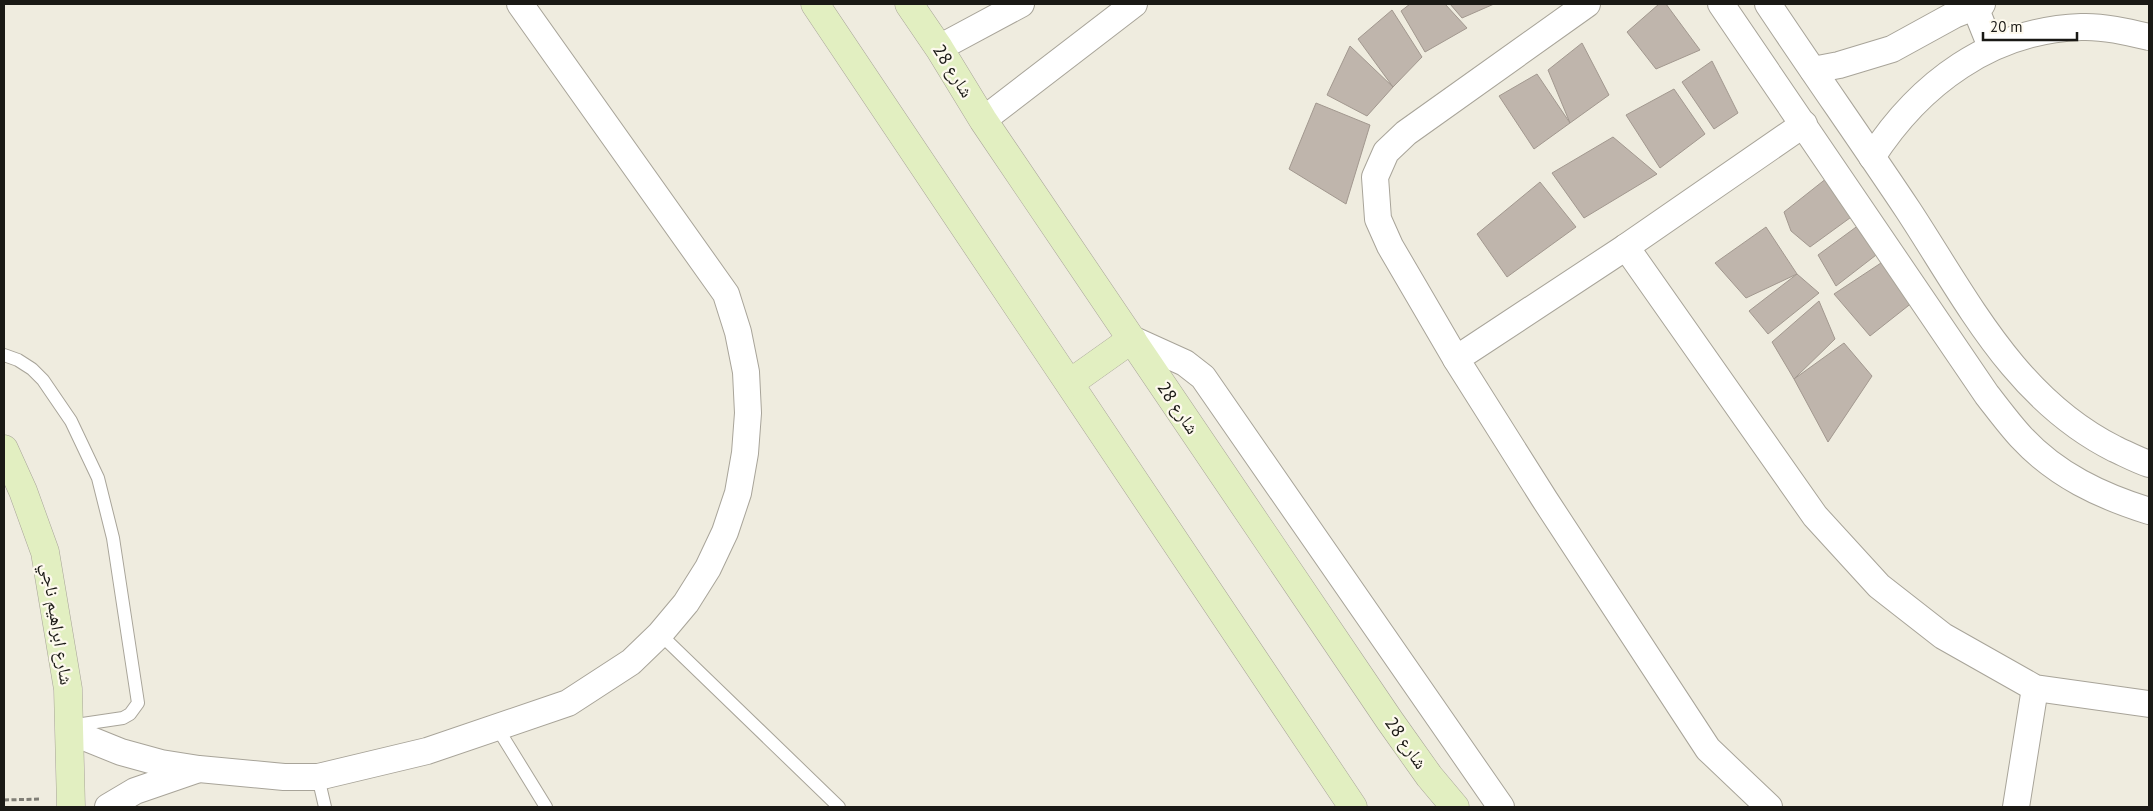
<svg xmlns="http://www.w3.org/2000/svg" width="2153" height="811" viewBox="0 0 2153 811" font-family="'PT Sans','Noto Naskh Arabic',sans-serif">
	<rect width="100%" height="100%" fill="#efecdf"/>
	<g fill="#bfb5ac" stroke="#a2988f">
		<polygon points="1410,4 1445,4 1467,28 1425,52 1401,11"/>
		<polygon points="1450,4 1494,4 1462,18"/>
		<polygon points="1659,4 1666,4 1700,50 1656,69 1627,32"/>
		<polygon points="1392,10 1422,57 1393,87 1358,39"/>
		<polygon points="1582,43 1609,95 1570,123 1548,70"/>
		<polygon points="1350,46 1393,87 1367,116 1327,95"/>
		<polygon points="1712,61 1738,113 1714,129 1682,82"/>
		<polygon points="1537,74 1570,123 1534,149 1499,96"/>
		<polygon points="1674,89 1705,134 1660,168 1626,115"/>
		<polygon points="1316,103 1370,125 1346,204 1289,169"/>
		<polygon points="1613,137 1657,174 1584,218 1552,173"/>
		<polygon points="1827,178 1854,215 1810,247 1791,231 1784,212"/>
		<polygon points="1540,182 1576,227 1507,277 1477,234"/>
		<polygon points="1863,222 1880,252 1836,286 1818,255"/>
		<polygon points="1766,227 1797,274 1746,298 1715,263"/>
		<polygon points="1887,259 1913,302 1870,336 1834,294"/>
		<polygon points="1797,274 1819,293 1768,334 1749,311"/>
		<polygon points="1819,301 1835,339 1794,379 1772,342"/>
		<polygon points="1844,343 1872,376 1828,442 1794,379"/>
	</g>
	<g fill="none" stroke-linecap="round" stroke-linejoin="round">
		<defs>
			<g id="lane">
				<polyline points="4,355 18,360 32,369 43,380 71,421 98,478 113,538 138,703 130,714 123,718 69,726"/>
				<polyline points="660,634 839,807"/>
				<polyline points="498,729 546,807"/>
				<polyline points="318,777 325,807"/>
			</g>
			<g id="street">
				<path d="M1721 4 1987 395C1998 409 2009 424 2021 437 2056 475 2101 496 2149 511"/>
				<path d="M1768 4C1814 73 1862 141 1908 210 1967 300 2015 399 2115 449 2126 454 2137 460 2149 464"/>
				<polyline points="1975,7 1991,47"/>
				<polyline points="939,48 1021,4"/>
				<polyline points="1813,70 1839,65 1892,49 1954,15 1982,4"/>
				<polyline points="983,120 1134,4"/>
				<path d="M1872 157C1919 84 1991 30 2081 27 2103 26 2128 32 2149 37"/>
				<polyline points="1626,247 1815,516 1879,586 1943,636 2035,688 2149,704"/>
				<polyline points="1132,339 1185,363 1203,377 1501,807"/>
				<polyline points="1456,359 1390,246 1378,219 1375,177 1386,152 1406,133 1587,4"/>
				<polyline points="69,731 121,752 161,763 199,769 284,777 318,777 427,751 568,703 631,662 660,634 686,603 708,568 725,532 738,493 745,453 748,413 746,372 738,332 726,294 520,4"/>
				<polyline points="108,807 135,791 196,770"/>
				<polyline points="1769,807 1708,749 1545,500 1456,359 1626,247 1804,124"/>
				<polyline points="2016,807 2035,688"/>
			</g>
			<g id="secondary">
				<polyline points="815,4 1353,807"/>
				<polyline points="909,4 939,48 983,120 1390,721 1429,776 1455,807"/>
				<polyline points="1070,383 1132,339"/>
				<polyline points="4,449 23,491 45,552 68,689 71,807"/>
			</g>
		</defs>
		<use href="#lane" stroke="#a8a499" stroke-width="14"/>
		<use href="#street" stroke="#a8a499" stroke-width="28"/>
		<use href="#secondary" stroke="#a8a499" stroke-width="29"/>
		<polyline stroke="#807e76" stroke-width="3" stroke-dasharray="5 2.5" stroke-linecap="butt" points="4,800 41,799"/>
		<use href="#lane" stroke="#fff" stroke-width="12"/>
		<use href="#street" stroke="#fff" stroke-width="26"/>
		<use href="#secondary" stroke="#e2efc1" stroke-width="28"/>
	</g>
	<g text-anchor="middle" stroke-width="4.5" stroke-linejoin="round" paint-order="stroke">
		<g font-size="18" fill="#1a1915" stroke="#fdf9ed">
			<text transform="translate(953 71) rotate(58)" y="6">شارع 28</text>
			<text transform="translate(1178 408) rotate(56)" y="6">شارع 28</text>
			<text transform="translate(57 624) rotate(81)" y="6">شارع ابراهيم ناجي</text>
			<text transform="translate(1406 743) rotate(55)" y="6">شارع 28</text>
		</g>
	</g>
	<rect width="2153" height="811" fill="none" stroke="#1a1915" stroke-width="10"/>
	<path d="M1983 32v8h94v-8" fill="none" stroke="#1a1915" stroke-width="2.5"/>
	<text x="1990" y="32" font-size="15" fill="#1a1915" stroke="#fdf9ed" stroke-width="4" paint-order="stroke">20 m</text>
</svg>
